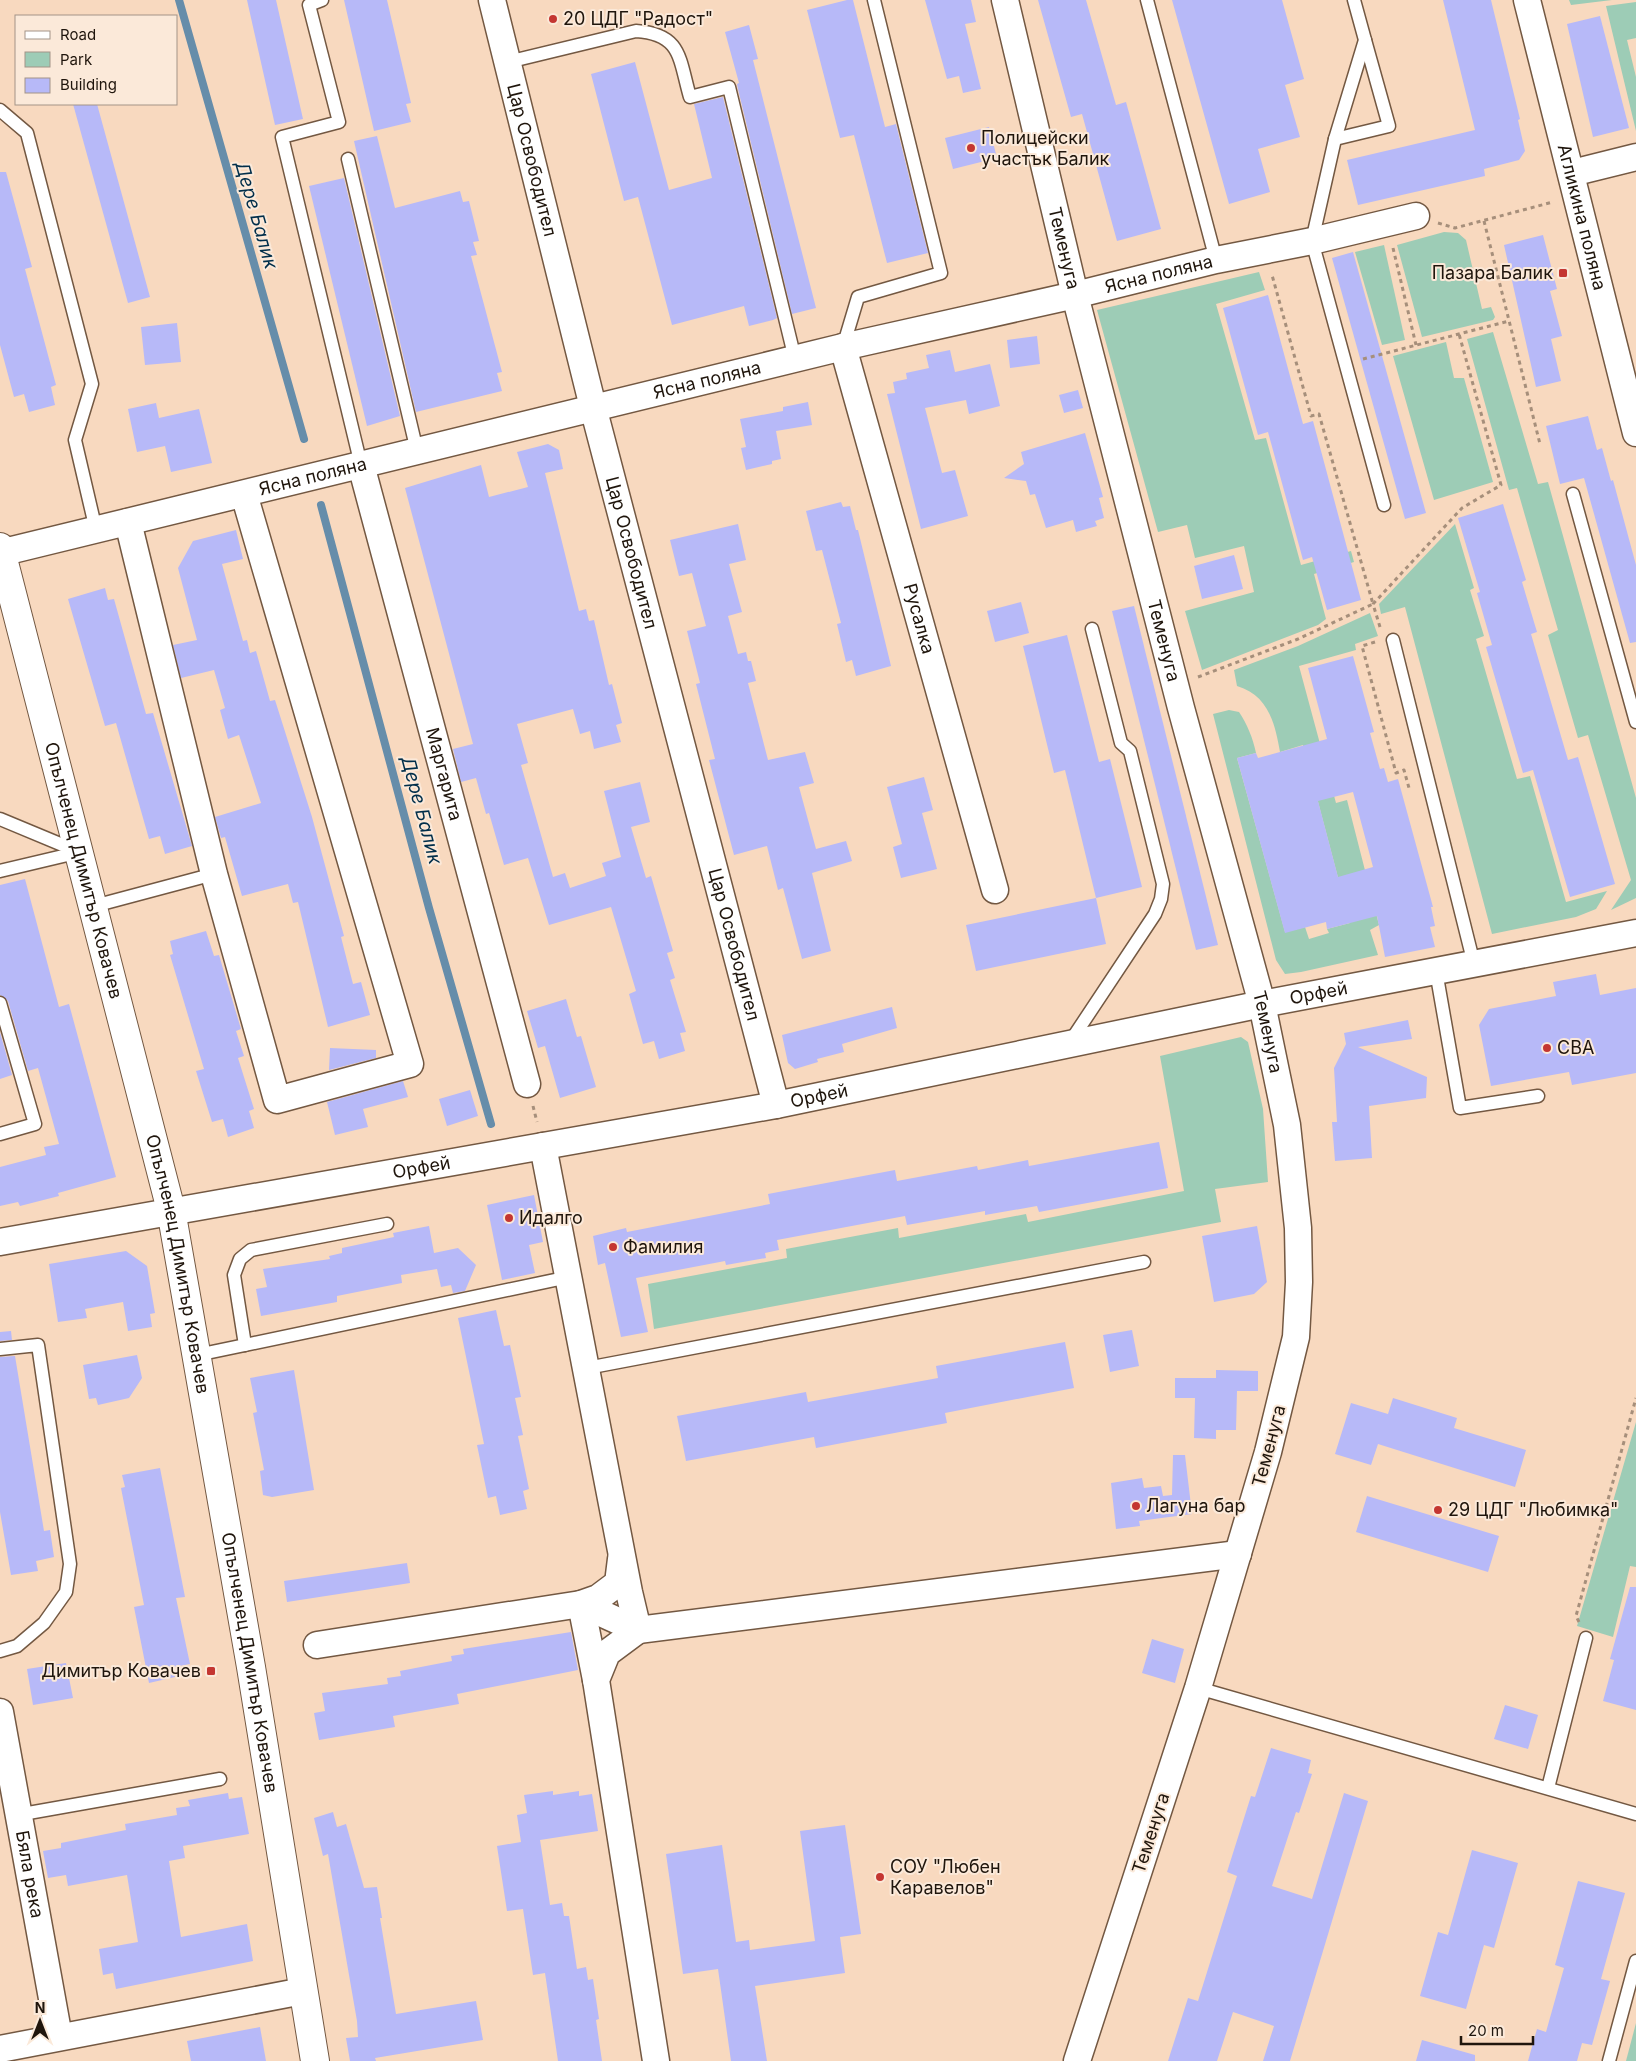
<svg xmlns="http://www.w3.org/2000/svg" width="1636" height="2061" viewBox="0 0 1636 2061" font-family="Inter,sans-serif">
	<rect width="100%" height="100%" fill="#f8d9bf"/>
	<g fill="#9dccb6">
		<polygon points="1569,0 1612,0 1571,5"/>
		<polygon points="1636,2 1636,38 1627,40 1636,77 1636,131 1606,6"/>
		<polygon points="1444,232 1458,233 1466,240 1482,309 1491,307 1495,317 1493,320 1422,337 1397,245"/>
		<polygon points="1384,245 1405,340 1382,345 1355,252"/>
		<polygon points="1259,272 1265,290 1216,304 1255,440 1266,438 1301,565 1351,551 1354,562 1314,574 1326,619 1318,625 1202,670 1185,611 1254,592 1244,546 1195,558 1187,525 1158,532 1097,310"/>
		<polygon points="1493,332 1538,484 1548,482 1636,798 1636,898 1611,910 1631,880 1588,735 1578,738 1548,635 1558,630 1517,488 1509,490 1467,339"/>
		<polygon points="1446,342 1454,378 1464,378 1493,482 1434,500 1393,356"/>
		<polygon points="1455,524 1474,588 1470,590 1484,636 1476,639 1517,779 1530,776 1566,902 1607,891 1596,909 1576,917 1492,934 1405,607 1381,614 1379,604"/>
		<path d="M1370 613 1378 636 1355 644 1356 650 1299 666 1336 803 1347 800 1379 925 1370 930 1378 955 1301 972 1285 974 1276 960 1213 714 1229 710 1239 712C1247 724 1253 738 1256 753L1237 758 1285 932 1305 927 1309 939 1329 933 1327 929 1350 923 1303 745 1280 752C1275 723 1268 695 1237 686L1234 670 1298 646Z"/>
		<polygon points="1241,1037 1248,1042 1263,1109 1268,1182 1215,1189 1221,1222 654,1329 648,1284 787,1258 786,1249 898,1228 899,1238 1026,1214 1028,1222 1184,1191 1160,1056"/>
		<polygon points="1636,1422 1636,1567 1630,1566 1613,1637 1577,1626"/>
		<polygon points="1636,2023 1636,2061 1626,2061"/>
	</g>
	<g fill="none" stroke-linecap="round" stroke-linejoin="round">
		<g stroke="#668daa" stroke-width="8">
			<polyline points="179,0 304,439"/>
			<polyline points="321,505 429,908 491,1124"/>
		</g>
	</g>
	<g fill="#b7b9f8" fill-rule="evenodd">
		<polygon points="247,0 276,0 303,119 275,125"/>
		<polygon points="344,0 387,0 411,103 406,104 411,122 374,131"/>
		<polygon points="847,0 853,0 885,127 896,124 928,253 887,263 854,135 840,138 807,10"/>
		<polygon points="925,0 971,0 976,22 965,24 981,89 963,93 959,76 947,79"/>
		<polygon points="1038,0 1086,0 1116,105 1126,102 1161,229 1117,241 1082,114 1071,117"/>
		<polygon points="1172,0 1282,0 1304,79 1285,85 1300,137 1258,149 1270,192 1229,204"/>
		<polygon points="1443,0 1491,0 1520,119 1518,120 1525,151 1519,160 1484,169 1485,176 1358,205 1347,160 1475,130"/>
		<polygon points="1600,16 1629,128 1593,137 1567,24"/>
		<polygon points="749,25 758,59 753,60 816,308 792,314 738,89 737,84 739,83 725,32"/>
		<polygon points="635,62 669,190 712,178 694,104 723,97 777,318 773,320 749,326 744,306 672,325 638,197 624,201 591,74"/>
		<polygon points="73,104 97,104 150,297 128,303"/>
		<polygon points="989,127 997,158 953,169 945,138"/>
		<polygon points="377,136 395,208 460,191 463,202 469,201 479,241 473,242 477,255 471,256 502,372 497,373 502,391 416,412 354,141"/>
		<polygon points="0,172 6,172 32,267 25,269 56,385 51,387 55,405 29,412 24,394 14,397 0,345"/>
		<polygon points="344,178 400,416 367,426 309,186"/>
		<polygon points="1543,235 1557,289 1550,291 1562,336 1551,339 1561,381 1536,387 1504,245"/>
		<polygon points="1353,252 1426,513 1405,519 1332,258"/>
		<polygon points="1268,295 1303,424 1313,421 1361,600 1327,610 1312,557 1303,560 1268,432 1258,435 1223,308"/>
		<polygon points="177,323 181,362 145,365 141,327"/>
		<polygon points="1037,336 1040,364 1010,368 1007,340"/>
		<polygon points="950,350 955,372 990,364 1000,406 969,414 966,400 925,408 942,473 955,470 968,516 921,529 887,394 895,393 893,382 907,379 906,373 929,368 926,355"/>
		<polygon points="1078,390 1083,408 1064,413 1059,395"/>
		<polygon points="808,402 812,425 776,431 781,459 772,461 772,464 746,470 741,448 746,447 740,419 783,411 783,407"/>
		<polygon points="156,403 159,418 199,409 212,463 171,472 165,446 137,452 128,409"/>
		<polygon points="1588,416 1597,450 1602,448 1611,481 1613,480 1636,565 1636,642 1630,643 1584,478 1560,484 1546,426"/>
		<polygon points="1085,433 1103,497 1099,498 1104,518 1095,521 1097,526 1076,532 1073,520 1046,528 1035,494 1030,495 1026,481 1004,478 1024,464 1021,452"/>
		<polygon points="548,444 559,450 563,469 545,473 579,611 586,609 589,621 594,620 609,685 612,684 622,723 616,725 621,742 594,749 590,731 580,734 573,709 517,724 528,763 521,765 553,877 565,873 570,888 606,876 602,863 621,857 604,791 640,782 650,822 631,827 646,878 651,876 673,951 667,953 675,978 670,980 686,1032 680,1033 685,1051 659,1059 654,1041 643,1044 629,994 636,991 611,907 549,925 528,858 504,865 489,813 486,814 476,778 461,782 453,749 473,744 405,488 481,465 489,497 528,487 517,452"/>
		<polygon points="841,502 843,507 850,506 856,530 858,530 891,666 856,676 852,660 846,662 837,624 841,623 822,550 816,551 806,511"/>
		<polygon points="1503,504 1526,580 1522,582 1537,632 1531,634 1568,760 1578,757 1615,884 1570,897 1533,770 1523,773 1486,647 1492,645 1477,593 1480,592 1458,518"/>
		<polygon points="738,524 746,560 729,564 742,612 728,616 738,654 746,652 748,661 751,661 756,681 748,683 768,760 805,752 814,783 799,787 816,849 846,841 852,861 812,873 831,951 802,959 783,888 778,890 767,846 734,855 709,760 715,759 696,684 700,683 687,631 706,626 692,573 679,576 670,540"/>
		<polygon points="236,530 243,559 222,564 243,641 247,640 250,653 256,651 270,701 275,700 312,817 344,936 341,937 353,984 361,982 370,1015 328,1027 298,902 293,903 288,884 242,896 225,837 221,838 215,817 261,803 239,735 228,739 220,710 225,708 214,670 181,678 173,645 197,640 178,568 193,541"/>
		<polygon points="1234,555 1243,589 1202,599 1194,566"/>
		<polygon points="105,588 108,600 114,599 146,714 153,713 192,846 165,854 160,836 149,839 116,723 105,726 68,599"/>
		<polygon points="1021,602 1029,633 995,642 987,611"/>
		<polygon points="1134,606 1218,945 1196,950 1112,611"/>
		<polygon points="1067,635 1099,762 1110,759 1142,887 1096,898 1065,770 1054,773 1023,646"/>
		<path d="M1353 656 1374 732 1370 733 1380 769 1384 768 1388 782 1398 779 1433 907H1431L1435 926 1430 927 1435 947 1385 957 1377 916 1327 929 1326 922 1285 933 1237 758 1256 753 1258 758 1327 739 1308 668ZM1353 792 1373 867 1338 877 1318 801Z"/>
		<polygon points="924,777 933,810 922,813 937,869 901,878 893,847 902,844 887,787"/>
		<polygon points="25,879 59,1007 69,1004 116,1177 58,1193 59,1196 20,1206 18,1202 0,1206 0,1167 46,1155 44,1147 59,1144 38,1068 28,1071 8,1001 0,995 0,885"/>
		<polygon points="1096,898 1106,944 976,971 966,925"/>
		<polygon points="206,931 214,956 219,955 241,1029 236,1031 244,1056 238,1058 254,1109 249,1111 254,1128 228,1137 223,1119 212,1122 196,1071 204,1069 170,955 173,954 170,941"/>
		<polygon points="1596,974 1600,995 1636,988 1636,1073 1572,1085 1569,1072 1491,1086 1479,1025 1489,1009 1556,996 1553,982"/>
		<polygon points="566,999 577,1037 581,1036 596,1087 560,1098 545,1046 538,1048 527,1011"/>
		<polygon points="892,1007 897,1028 842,1044 844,1052 817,1059 818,1062 795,1069 788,1063 782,1035"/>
		<polygon points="1408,1020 1412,1039 1358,1047 1427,1077 1426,1098 1369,1106 1372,1158 1335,1161 1332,1122 1337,1122 1334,1068 1346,1044 1344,1033"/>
		<polygon points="0,1032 12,1075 0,1079"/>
		<polygon points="330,1048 376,1050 376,1058 329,1070"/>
		<polygon points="403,1081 408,1097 363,1109 368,1127 335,1135 327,1102"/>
		<polygon points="470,1090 478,1116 447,1126 439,1099"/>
		<polygon points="1159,1142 1168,1188 1039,1212 1037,1206 985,1215 985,1211 907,1225 905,1216 777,1240 779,1250 765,1253 766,1258 726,1265 725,1261 636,1278 648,1332 621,1337 605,1263 598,1265 593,1236 626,1228 627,1232 770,1204 768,1194 895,1170 897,1181 977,1166 978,1170 1028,1160 1029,1166"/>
		<polygon points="534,1195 543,1242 529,1245 535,1273 502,1280 487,1205"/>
		<polygon points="429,1226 434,1253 458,1248 476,1265 465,1291 453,1293 451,1285 441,1287 437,1269 401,1275 402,1283 337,1296 337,1302 261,1316 256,1289 267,1287 263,1269 330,1259 329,1256 342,1253 342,1248 394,1237 393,1233"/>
		<polygon points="1257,1226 1267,1282 1254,1294 1214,1302 1202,1236"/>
		<polygon points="126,1251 147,1266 155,1313 150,1314 152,1327 128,1331 123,1302 85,1309 87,1318 58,1322 49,1264"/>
		<polygon points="496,1310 504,1346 510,1345 521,1397 515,1398 523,1435 518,1436 529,1489 523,1491 527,1509 500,1515 496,1496 488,1498 477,1445 484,1444 458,1318"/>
		<polygon points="1132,1330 1139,1366 1110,1372 1103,1335"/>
		<polygon points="11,1331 12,1340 0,1341 0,1332"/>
		<polygon points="1065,1342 1074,1388 945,1413 947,1423 816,1448 814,1437 686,1461 677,1416 806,1392 808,1402 938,1378 936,1366"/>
		<polygon points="137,1355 142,1378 129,1398 98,1405 96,1398 89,1399 83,1365"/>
		<polygon points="15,1356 44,1531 50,1530 54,1557 36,1561 38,1571 11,1575 0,1512 0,1357"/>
		<polygon points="294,1370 314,1490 272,1497 263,1495 260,1471 264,1470 253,1413 257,1412 250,1378"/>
		<polygon points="1216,1370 1258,1371 1258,1391 1237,1391 1236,1430 1216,1430 1216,1439 1194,1438 1195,1398 1175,1398 1175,1378 1216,1378"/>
		<polygon points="1393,1398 1457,1418 1454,1428 1526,1450 1515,1487 1378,1444 1371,1465 1335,1454 1351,1403 1388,1414"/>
		<polygon points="1173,1455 1185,1455 1192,1514 1139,1521 1140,1526 1116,1529 1111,1483 1142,1478 1144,1488 1161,1486 1163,1496 1172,1495"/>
		<polygon points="160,1468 185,1597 176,1598 190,1664 174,1667 175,1677 149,1683 134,1607 144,1605 121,1488 125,1487 122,1475"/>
		<polygon points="1367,1496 1499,1536 1488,1572 1356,1532"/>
		<polygon points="407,1563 410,1583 287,1602 284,1581"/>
		<polygon points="1630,1587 1636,1587 1636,1710 1603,1701 1614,1660 1610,1659"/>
		<polygon points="571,1632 578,1670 457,1694 459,1704 393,1716 395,1727 319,1740 314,1713 325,1711 322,1693 388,1684 387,1678 401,1676 400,1671 452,1661 451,1656 464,1654 463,1649"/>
		<polygon points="1152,1639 1184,1649 1175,1683 1142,1673"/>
		<polygon points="66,1663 73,1698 33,1705 27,1669"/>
		<polygon points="1505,1705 1538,1715 1528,1749 1494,1739"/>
		<polygon points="1271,1748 1311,1760 1308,1773 1312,1774 1299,1813 1296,1812 1272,1886 1312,1899 1344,1793 1368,1801 1290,2061 1263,2061 1274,2026 1233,2012 1217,2061 1168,2061 1188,1998 1198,2001 1237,1876 1227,1872 1251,1796 1255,1797"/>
		<polygon points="553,1791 553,1795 579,1791 579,1796 592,1794 598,1831 540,1840 550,1905 562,1903 564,1916 569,1916 577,1969 586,1967 588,1980 593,1979 599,2019 596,2020 602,2061 558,2061 545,1973 533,1975 523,1909 507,1911 497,1846 521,1842 517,1815 527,1813 524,1795"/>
		<polygon points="228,1793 229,1799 242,1797 249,1834 183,1846 185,1858 169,1861 181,1937 247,1924 253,1961 116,1989 113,1973 103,1975 99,1949 138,1942 127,1875 68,1886 66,1875 48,1878 43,1851 61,1848 61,1843 126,1830 125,1824 177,1815 176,1808 190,1806 188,1800"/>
		<polygon points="333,1812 337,1827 346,1824 364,1888 377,1887 382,1918 380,1918 396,2014 476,2001 483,2040 375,2058 376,2061 350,2061 346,2038 358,2037 357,2021 328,1854 323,1856 314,1818"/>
		<polygon points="845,1825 861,1934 840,1937 845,1973 755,1986 767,2061 731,2061 718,1969 683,1974 666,1854 722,1845 736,1942 749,1940 750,1950 815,1941 800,1831"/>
		<polygon points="1472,1850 1518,1863 1494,1948 1484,1945 1466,2009 1420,1996 1438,1932 1448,1935"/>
		<polygon points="1578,1881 1625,1893 1601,1979 1610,1981 1592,2045 1582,2043 1577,2061 1528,2061 1537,2029 1546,2032 1564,1968 1555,1965"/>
		<polygon points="260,2027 266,2061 191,2061 187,2041"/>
		<polygon points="1422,2040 1475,2055 1475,2061 1416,2061"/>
	</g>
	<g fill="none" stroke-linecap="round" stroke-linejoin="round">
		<defs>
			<g id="service">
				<polyline points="322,0 309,5 339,122 282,137 361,465"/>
				<polyline points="1147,0 1216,260"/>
				<polyline points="1354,0 1365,40 1335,139 1312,241 1384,505"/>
				<path d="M508 62 636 31C682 34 679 59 690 97L729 87 795 359"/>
				<polyline points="0,110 27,133 92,384 75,440 96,530"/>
				<polyline points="1335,139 1389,126 1365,40"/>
				<polyline points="348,159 417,451"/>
				<polyline points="843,347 858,297 941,273 874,0"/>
				<polyline points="1573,494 1636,722"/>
				<polyline points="1393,640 1474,964"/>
				<polyline points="0,819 77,851"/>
				<polyline points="0,871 80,852"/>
				<polyline points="94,906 214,874"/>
				<polyline points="1436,971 1460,1108 1538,1096"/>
				<polyline points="0,1003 35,1124 0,1134"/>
				<polyline points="1070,1042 1155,914 1161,899 1163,884 1130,751 1121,743 1092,629"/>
				<polyline points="245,1345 569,1277"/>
				<polyline points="0,1349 38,1345 70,1564 66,1592 44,1623 17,1646 0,1651"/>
				<polyline points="197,1355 245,1345 234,1275 240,1259 251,1250 387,1224"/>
				<polyline points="587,1368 1144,1262"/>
				<polyline points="1198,1688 1636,1814"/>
				<polyline points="1548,1788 1586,1638"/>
				<polyline points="17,1815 220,1779"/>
				<polyline points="1609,2061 1636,1961"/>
			</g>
			<g id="minor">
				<path id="s1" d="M492 0 593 407 776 1105"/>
				<path id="s2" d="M1005 0 1075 295 1181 708 1262 1004 1287 1125 1298 1228 1299 1282 1296 1337 1268 1452 1198 1688 1077 2061"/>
				<path id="s3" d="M1527 0 1636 433"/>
				<polyline points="1572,173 1636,157"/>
				<path id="s4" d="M843 347 995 890"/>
				<path id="s5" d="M361 465 527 1084"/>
				<polyline points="128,522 214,874 277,1100 410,1064 244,494"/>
				<path id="s6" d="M0 553 843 347 1075 295 1216 260 1312 241 1416 216"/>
				<polyline points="543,1146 629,1592 638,1630 607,1653 596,1680 656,2061"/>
				<path id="s7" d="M0 1242 776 1105 1262 1004 1636 933"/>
				<polyline points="317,1645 581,1604 638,1630 1238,1554"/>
				<polyline points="596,1680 581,1604 598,1598 618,1583 621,1559"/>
				<path id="s8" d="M0 1712 59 2037"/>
				<polyline points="0,2049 303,1991"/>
			</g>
			<g id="tertiary">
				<path id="s9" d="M0 547 171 1210 251 1667 315 2061"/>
			</g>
		</defs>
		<use href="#service" stroke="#735842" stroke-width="15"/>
		<use href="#minor" stroke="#735842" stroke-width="29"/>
		<use href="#tertiary" stroke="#735842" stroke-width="30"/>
		<g stroke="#a68f7b" stroke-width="3" stroke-dasharray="4 4" stroke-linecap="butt">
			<polyline points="1484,221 1540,444"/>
			<polyline points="1438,223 1455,228 1553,202"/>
			<polyline points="1393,248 1416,345"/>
			<polyline points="1363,359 1509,321"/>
			<polyline points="1380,627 1373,604 1462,508 1501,485 1459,334"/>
			<polyline points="1375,642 1362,646 1396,773 1404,770 1409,788"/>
			<polyline points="1198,677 1298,639 1373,604 1319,414 1311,416 1272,275"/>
			<polyline points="533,1106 537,1122"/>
			<polyline points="1579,1622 1576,1616 1636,1398"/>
		</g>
		<use href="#service" stroke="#fff" stroke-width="12"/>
		<use href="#minor" stroke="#fff" stroke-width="26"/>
		<use href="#tertiary" stroke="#fff" stroke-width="28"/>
	</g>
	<g fill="#c43631" stroke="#fbe9d9" stroke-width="2">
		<circle cx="553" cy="19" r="5"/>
		<circle cx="971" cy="148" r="5"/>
		<rect x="1558" y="268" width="10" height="10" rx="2.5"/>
		<circle cx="1547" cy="1048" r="5"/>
		<circle cx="509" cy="1218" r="5"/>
		<circle cx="613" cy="1247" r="5"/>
		<circle cx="1136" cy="1506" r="5"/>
		<circle cx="1438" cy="1510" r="5"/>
		<rect x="206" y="1666" width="10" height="10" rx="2.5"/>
		<circle cx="880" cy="1877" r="5"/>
	</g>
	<g text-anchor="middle" stroke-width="4" stroke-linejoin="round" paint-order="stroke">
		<g font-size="18" fill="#1f150c" stroke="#fbe9d9" text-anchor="start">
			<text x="563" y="25">20 ЦДГ "Радост"</text>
			<text x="981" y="144">Полицейски<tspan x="981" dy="21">участък Балик</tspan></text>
			<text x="1553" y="279" text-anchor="end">Пазара Балик</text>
			<text x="1557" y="1054">CBA</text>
			<text x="519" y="1224">Идалго</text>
			<text x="623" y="1253">Фамилия</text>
			<text x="1146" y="1512">Лагуна бар</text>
			<text x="1448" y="1516">29 ЦДГ "Любимка"</text>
			<text x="201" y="1677" text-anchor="end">Димитър Ковачев</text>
			<text x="890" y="1873">СОУ "Любен<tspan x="890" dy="21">Каравелов"</tspan></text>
		</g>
		<g font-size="18" fill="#1f150c" stroke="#fbe9d9">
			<text dy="6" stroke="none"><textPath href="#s1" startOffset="165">Цар Освободител</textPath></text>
			<text dy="6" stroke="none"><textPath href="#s3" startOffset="224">Агликина поляна</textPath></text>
			<text dy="6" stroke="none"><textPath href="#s2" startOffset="255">Теменуга</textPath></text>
			<text dy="6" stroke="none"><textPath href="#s6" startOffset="1192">Ясна поляна</textPath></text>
			<text dy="6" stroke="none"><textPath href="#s6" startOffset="728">Ясна поляна</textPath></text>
			<text dy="6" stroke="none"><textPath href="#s6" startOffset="322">Ясна поляна</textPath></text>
			<text dy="6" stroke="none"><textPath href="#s1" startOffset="570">Цар Освободител</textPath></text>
			<text dy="6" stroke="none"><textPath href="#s4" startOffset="282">Русалка</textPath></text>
			<text dy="6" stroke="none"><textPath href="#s2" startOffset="660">Теменуга</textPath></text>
			<text dy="6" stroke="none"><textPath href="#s5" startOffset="320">Маргарита</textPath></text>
			<text dy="6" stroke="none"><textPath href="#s9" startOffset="334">Опълченец Димитър Ковачев</textPath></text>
			<text dy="6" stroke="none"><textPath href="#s1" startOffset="975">Цар Освободител</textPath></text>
			<text dy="6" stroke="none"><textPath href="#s7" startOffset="1342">Орфей</textPath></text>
			<text dy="6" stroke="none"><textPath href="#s2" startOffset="1065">Теменуга</textPath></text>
			<text dy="6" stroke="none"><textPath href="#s7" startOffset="832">Орфей</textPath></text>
			<text dy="6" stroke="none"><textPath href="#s7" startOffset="428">Орфей</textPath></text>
			<text dy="6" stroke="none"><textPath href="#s9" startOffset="739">Опълченец Димитър Ковачев</textPath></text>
			<text transform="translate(1269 1446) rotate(-75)" y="6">Теменуга</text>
			<text dy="6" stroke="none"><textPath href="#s9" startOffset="1144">Опълченец Димитър Ковачев</textPath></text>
			<text transform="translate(1151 1833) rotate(-72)" y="6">Теменуга</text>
			<text dy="6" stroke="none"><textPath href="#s8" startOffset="165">Бяла река</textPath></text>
		</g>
		<g font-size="19" font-style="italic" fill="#002e4a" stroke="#fbe9d9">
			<text transform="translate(257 215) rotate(74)" y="7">Дере Балик</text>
			<text transform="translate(422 810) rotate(75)" y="7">Дере Балик</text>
		</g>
	</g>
	<rect x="15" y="15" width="162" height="90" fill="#fbe9d9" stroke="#a39487"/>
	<rect x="25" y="31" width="25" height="8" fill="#ffffff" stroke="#a39487"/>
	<text x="60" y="40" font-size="15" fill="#1f150c">Road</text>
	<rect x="25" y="52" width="25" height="15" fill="#9dccb6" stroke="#a39487"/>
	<text x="60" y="65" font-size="15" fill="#1f150c">Park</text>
	<rect x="25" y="78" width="25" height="15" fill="#b7b9f8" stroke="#a39487"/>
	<text x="60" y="90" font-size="15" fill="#1f150c">Building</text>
	<g transform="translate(40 2021)" stroke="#fbe9d9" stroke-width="4" paint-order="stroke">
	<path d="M0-4L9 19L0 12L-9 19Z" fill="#1f150c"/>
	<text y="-8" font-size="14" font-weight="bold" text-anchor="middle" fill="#1f150c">N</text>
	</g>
	<path d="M1461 2036v8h72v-8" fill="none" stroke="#1f150c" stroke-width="2.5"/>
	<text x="1468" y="2036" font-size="15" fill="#1f150c" stroke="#fbe9d9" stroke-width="4" paint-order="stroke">20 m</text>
</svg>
